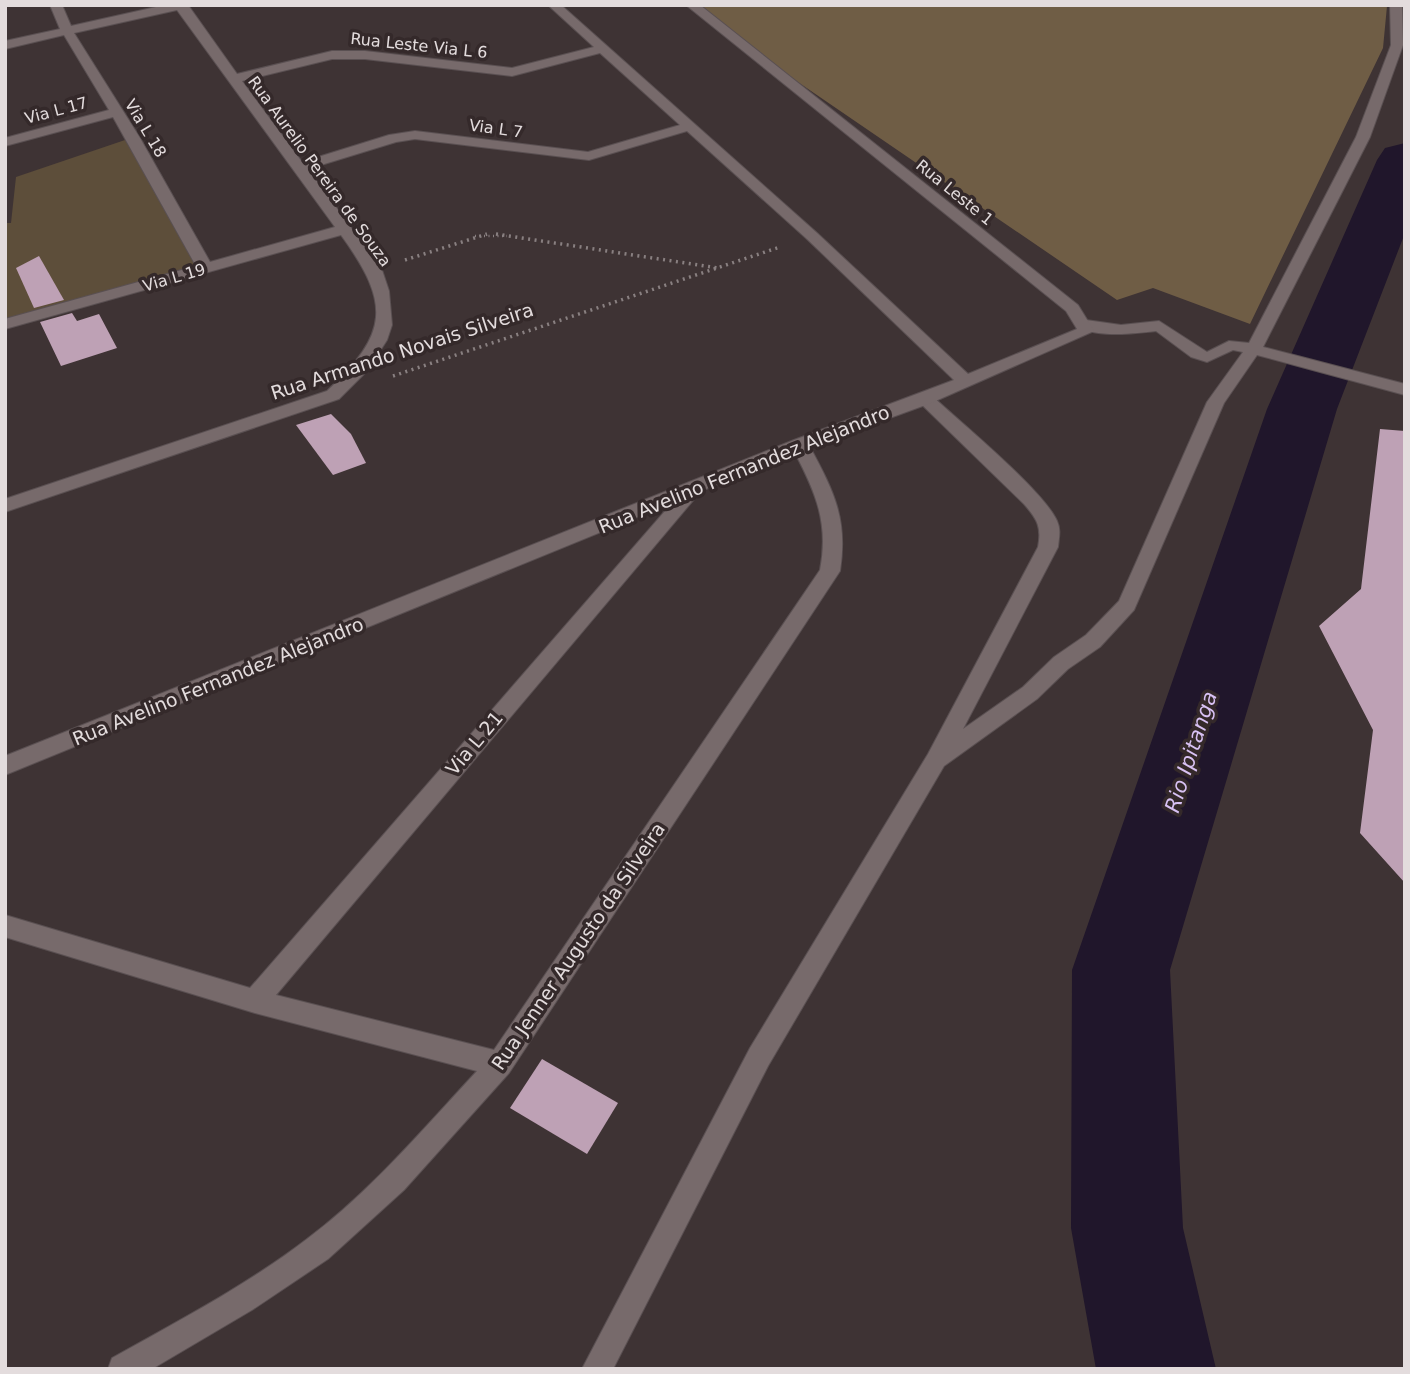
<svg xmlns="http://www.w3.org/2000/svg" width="1410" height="1374" viewBox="0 0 1410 1374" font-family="'DejaVu Sans',sans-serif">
	<rect width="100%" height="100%" fill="#3e3334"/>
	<polygon fill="#5d4e3a" points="128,139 202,275 5,327 5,223 11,223 16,177"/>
	<polygon fill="#6f5d45" points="685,5 1380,5 1387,6 1383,48 1250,324 1153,288 1117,300"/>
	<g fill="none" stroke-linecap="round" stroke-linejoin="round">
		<polygon fill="#20162b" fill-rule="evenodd" points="1405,143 1405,233 1337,409 1170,970 1183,1228 1216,1369 1096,1369 1071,1228 1072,970 1267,409 1377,160 1385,148"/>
	</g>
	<g fill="#bea1b5">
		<polygon points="39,256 64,300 34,308 16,268"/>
		<polygon points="72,313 77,321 99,314 117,348 61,366 40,322"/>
		<polygon points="331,414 351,434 366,463 333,475 296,425"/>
		<polygon points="1380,429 1405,431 1405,883 1360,833 1373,730 1319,626 1361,589"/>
		<polygon points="542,1059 618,1103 587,1154 510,1108"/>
	</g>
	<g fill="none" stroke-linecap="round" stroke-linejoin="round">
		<defs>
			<path id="service" d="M1390 5H1402L1403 45 1370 137 1263 347 1405 384V395L1257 355 1224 403 1134 610 1100 647 1068 669 1037 699 944 766 768 1066 613 1369H582L750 1048 928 754 1038 547C1042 527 1037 519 1024 504L916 399 919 395H931C959 421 1044 491 1057 521 1061 530 1059 537 1058 547L963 729 1023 687 1054 657 1086 635 1119 601 1207 402 1243 352 1233 350 1207 362 1191 357 1156 331C1137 333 1092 339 1078 325L1086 320 1121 325 1159 321 1207 352 1229 341 1249 343 1356 137 1391 45Z"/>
			<path id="minor" d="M50 5H62L71 26 165 5H188L237 74 332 51H365L512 68 594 47 548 5H561L817 233 968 374 1077 329 1066 311 686 5H700L1078 305 1094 331 931 403 810 447C834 492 848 519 840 571L509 1073 404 1190 328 1259 252 1310 152 1369H108L112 1358C178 1321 247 1285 307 1239 371 1191 423 1129 477 1071L255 1013 5 937V915L250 988 672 503 5 775V756L794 440 954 380 807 239 687 131 589 160 415 139 396 142 308 169 382 270 389 291 392 325 387 340 367 371 339 399 5 512V499L327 391C389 333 391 304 341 235L5 329V319L196 266 113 117 5 146V138L109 110 64 35 5 49V41L60 29ZM177 10 335 227 210 262 140 138 74 33ZM600 53 680 125 588 152 415 131 389 135 302 162 242 81 332 59H365L512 76ZM795 453C816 493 829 524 820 570L494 1050 276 995 701 491Z"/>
		</defs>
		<use href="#service" stroke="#5a5052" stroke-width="2"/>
		<use href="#minor" stroke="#5a5052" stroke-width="2"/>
		<polyline stroke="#898081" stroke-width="2.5" stroke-dasharray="1 3.5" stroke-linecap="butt" points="475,236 507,236"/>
		<g stroke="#898081" stroke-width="3.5" stroke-dasharray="2 4.5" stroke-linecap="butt">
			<polyline points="496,234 718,268"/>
			<polyline points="405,260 487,234"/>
			<polyline points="393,376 780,247"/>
		</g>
		<use href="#service" fill="#776a6b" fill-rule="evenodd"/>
		<use href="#minor" fill="#776a6b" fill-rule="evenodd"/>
	</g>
	<g text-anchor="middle" stroke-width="7" stroke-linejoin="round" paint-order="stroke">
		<g font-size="16" fill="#e3dcdd" stroke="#34292a">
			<text transform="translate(419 45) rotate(6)" y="6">Rua Leste Via L 6</text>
			<text transform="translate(56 110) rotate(-15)" y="6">Via L 17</text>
			<text transform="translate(146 128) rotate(59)" y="6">Via L 18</text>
			<text transform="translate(496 128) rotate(8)" y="6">Via L 7</text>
			<text transform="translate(320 171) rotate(54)" y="6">Rua Aurelio Pereira de Souza</text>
			<text transform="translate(955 192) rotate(39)" y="6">Rua Leste 1</text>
			<text transform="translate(174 277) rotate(-16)" y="6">Via L 19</text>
		</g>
		<g font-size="19" fill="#e3dcdd" stroke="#34292a">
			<text transform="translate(402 351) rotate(-18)" y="7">Rua Armando Novais Silveira</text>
			<text transform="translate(744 469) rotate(-22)" y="7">Rua Avelino Fernandez Alejandro</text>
			<text transform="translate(218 681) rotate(-22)" y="7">Rua Avelino Fernandez Alejandro</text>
			<text transform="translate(474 743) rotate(-50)" y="7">Via L 21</text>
			<text transform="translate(578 946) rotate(-56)" y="7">Rua Jenner Augusto da Silveira</text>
		</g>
		<g font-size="21" font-style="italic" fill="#d8c1f3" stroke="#34292a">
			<text transform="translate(1191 752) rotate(-72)" y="7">Rio Ipitanga</text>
		</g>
	</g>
	<rect width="1410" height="1374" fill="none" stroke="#e3dcdd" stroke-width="14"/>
</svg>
